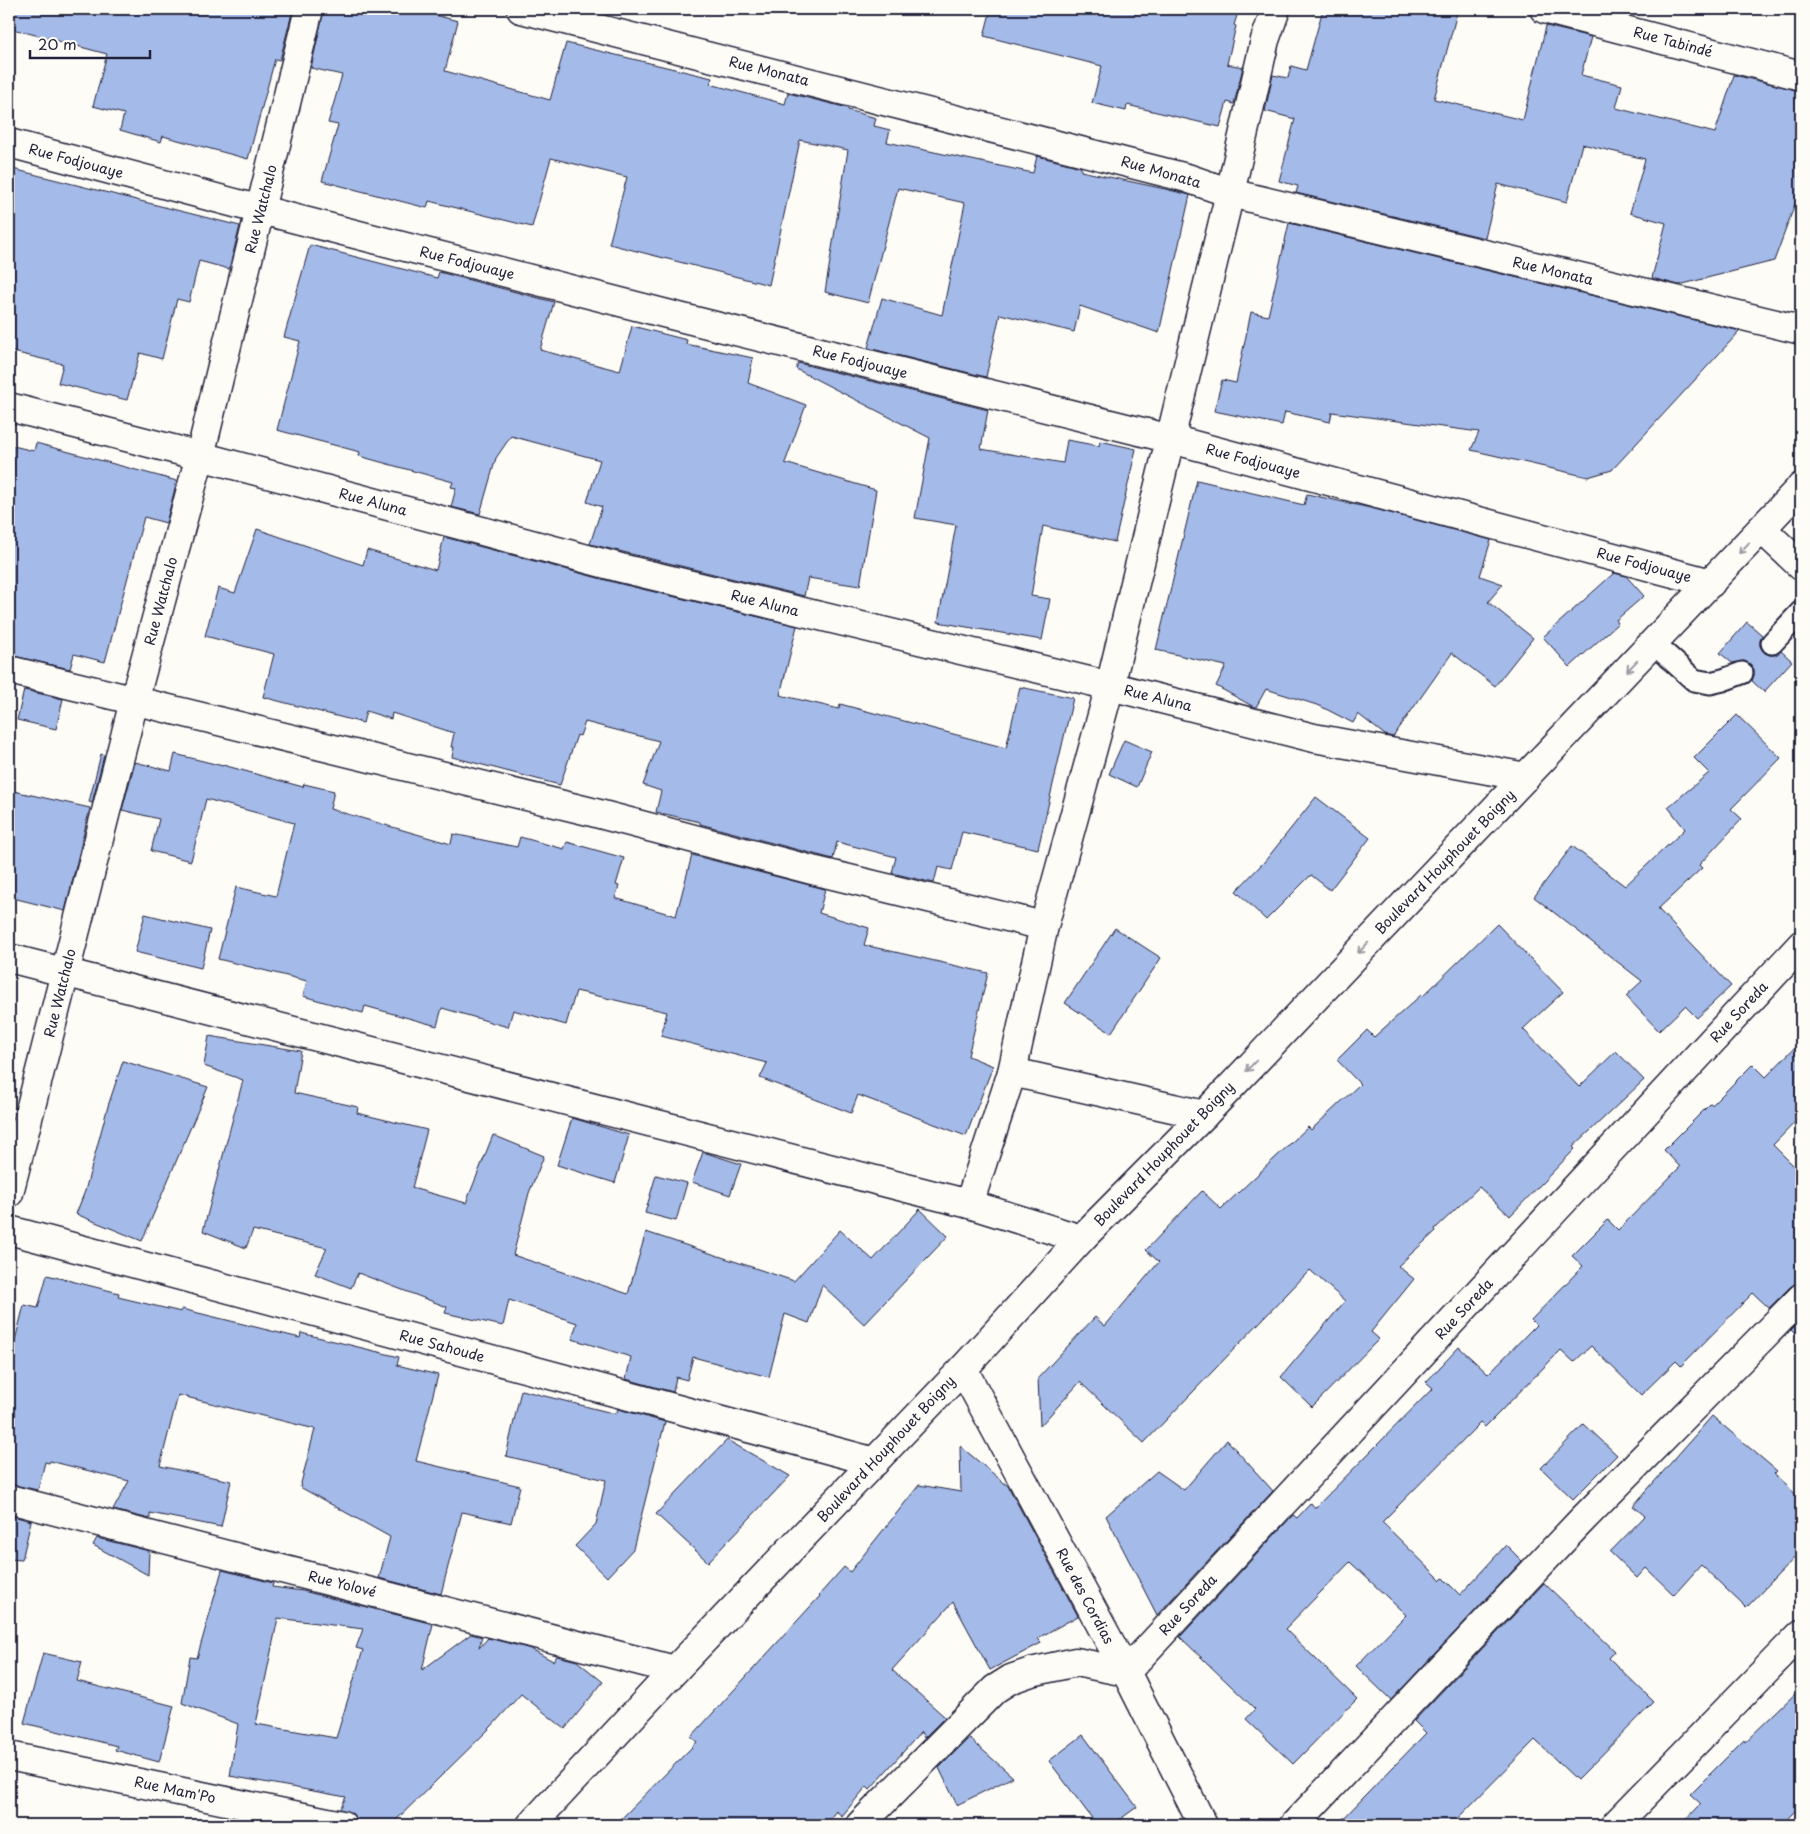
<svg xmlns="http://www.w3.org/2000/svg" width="1810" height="1834" viewBox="0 0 1810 1834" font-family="'Playpen Sans',sans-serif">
	<rect width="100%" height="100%" fill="#fdfcf7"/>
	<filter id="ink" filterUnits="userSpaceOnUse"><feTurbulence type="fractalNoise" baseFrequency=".02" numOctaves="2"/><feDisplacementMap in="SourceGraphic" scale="10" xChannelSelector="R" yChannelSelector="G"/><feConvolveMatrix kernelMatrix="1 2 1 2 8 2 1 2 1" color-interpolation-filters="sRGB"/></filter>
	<g filter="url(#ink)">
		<g fill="#a4bae8" stroke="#22223b" fill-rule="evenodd">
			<polygon points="9,9 293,9 280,60 275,59 248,159 163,136 161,142 120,130 124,114 93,106 107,54 9,28"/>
			<polygon points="324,9 412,9 458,21 445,71 550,100 566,43 712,78 710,84 785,104 788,93 848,108 848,110 876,118 874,126 890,130 887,142 1033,173 1037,156 1081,167 1081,171 1165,189 1190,195 1159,333 1080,306 1074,332 1000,314 986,377 868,348 882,298 942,315 965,203 898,188 868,303 825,292 848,150 800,140 769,285 609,244 627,177 551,158 532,227 429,201 427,208 322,181 338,125 328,123 342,75 311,68"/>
			<polygon points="991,9 1239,9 1234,25 1236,26 1227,64 1243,67 1234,104 1227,102 1220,127 1127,105 1126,111 1092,103 1102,66 984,36"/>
			<polygon points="1323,9 1458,9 1434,99 1523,120 1546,26 1591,37 1581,75 1622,85 1616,108 1715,133 1734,75 1801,91 1801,188 1774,261 1679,285 1652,278 1666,223 1630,213 1645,159 1582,144 1567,202 1498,184 1485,238 1296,193 1298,186 1279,181 1295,119 1265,111 1273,75 1288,78 1291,66 1306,70"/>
			<polygon points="9,168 240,226 229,269 199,261 189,302 177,299 162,359 140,353 127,400 58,383 63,364 9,351"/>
			<polygon points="1289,223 1740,331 1612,470 1588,477 1471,450 1479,432 1332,412 1330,422 1285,412 1282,425 1214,411 1222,380 1236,383 1251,312 1268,316"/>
			<polygon points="310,245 437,278 439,272 554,302 540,350 620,371 632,326 687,340 686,344 753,358 748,383 806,405 785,463 876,490 860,586 808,578 804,596 590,544 602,507 587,502 600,460 511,436 496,458 480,514 451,507 456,488 451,487 453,482 359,456 360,452 277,430 300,341 284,337"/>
			<polygon points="798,363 988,410 981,449 1063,463 1067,440 1099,446 1100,441 1136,449 1115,542 1043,526 1031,596 1050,599 1042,640 938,622 956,525 915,518 930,438 796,369"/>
			<polygon points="36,443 177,481 166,523 144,517 105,662 74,654 70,669 9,655 9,445 34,451"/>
			<polygon points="1197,480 1304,505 1307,494 1375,509 1491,540 1480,576 1503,584 1488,602 1533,638 1495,686 1452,653 1393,737 1385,735 1358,714 1353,723 1320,706 1266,689 1256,707 1254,707 1216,686 1226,666 1156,650"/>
			<polygon points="257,529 363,565 367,550 436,570 444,537 617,583 797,626 780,695 839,709 840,704 1006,748 1020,687 1073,698 1038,849 962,832 952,870 938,867 934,883 892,873 896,857 837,842 833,859 700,824 700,822 656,812 661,791 643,785 659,741 585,722 580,736 577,735 560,785 452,757 454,747 451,747 454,733 392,713 391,719 366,711 363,723 263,697 274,654 205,636 218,588 235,593"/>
			<polygon points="1614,573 1626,576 1644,596 1616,620 1618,623 1570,667 1543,637"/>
			<polygon points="1747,622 1762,635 1760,641 1760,646 1764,652 1770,655 1775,655 1781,651 1792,661 1764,692 1752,681 1754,675 1754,669 1750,664 1744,661 1732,663 1720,653"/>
			<polygon points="24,690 63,699 56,729 17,720"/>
			<polygon points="1737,715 1781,758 1731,809 1742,819 1699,865 1702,868 1658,909 1731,986 1697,1018 1685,1006 1659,1031 1626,996 1642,981 1534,897 1572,846 1625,886 1685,829 1668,807 1709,773 1694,758"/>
			<polygon points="1124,740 1152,752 1137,787 1109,774"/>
			<polygon points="101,754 104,755 92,803 89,802"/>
			<polygon points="175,754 223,766 223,765 303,787 304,784 334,791 330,809 451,844 453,834 517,847 520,837 564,849 567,842 624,858 616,885 619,886 615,898 676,916 692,855 825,889 819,913 869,928 864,945 988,973 968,1056 993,1066 966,1136 858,1095 851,1113 760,1078 767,1063 661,1036 667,1012 576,991 566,1025 513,1010 508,1027 442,1008 437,1026 365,1006 363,1013 303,996 307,981 218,959 236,887 276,896 294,823 206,799 191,861 151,851 159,819 122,810 135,762 171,771"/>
			<polygon points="9,790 90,808 65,911 9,897"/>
			<polygon points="1316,797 1370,838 1330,890 1311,875 1266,920 1236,891 1265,861"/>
			<polygon points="145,914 210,930 201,968 135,952"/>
			<polygon points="1497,924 1563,992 1523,1029 1579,1087 1616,1051 1644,1080 1573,1147 1575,1149 1510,1216 1479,1187 1435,1229 1436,1231 1398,1266 1414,1279 1371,1332 1379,1339 1312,1407 1281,1377 1345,1301 1310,1270 1144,1443 1080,1382 1040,1426 1038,1378 1095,1317 1105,1326 1159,1262 1146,1250 1202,1191 1221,1209 1308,1127 1311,1130 1360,1084 1337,1060 1367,1030 1374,1037 1421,995 1423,996"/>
			<polygon points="1115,928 1161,958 1111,1033 1065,1003"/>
			<polygon points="209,1036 301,1051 294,1093 358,1107 357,1113 427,1130 412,1188 466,1203 493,1135 544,1156 529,1193 513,1255 628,1294 646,1232 794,1281 840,1230 873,1260 920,1209 948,1236 864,1324 822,1285 809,1323 785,1314 769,1377 693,1357 687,1380 676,1377 673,1392 626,1379 631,1357 572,1339 577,1323 509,1300 503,1326 445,1313 447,1307 358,1273 351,1288 315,1274 327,1248 253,1230 246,1248 203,1231 243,1080 204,1066"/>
			<polygon points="1801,1041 1801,1116 1773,1145 1801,1173 1801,1283 1796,1283 1790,1287 1769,1308 1753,1293 1681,1366 1676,1361 1641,1395 1591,1346 1574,1362 1561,1350 1485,1427 1480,1423 1382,1522 1441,1580 1443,1578 1460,1595 1506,1545 1522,1561 1391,1700 1356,1666 1406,1615 1350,1562 1285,1629 1357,1699 1293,1764 1246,1719 1255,1709 1180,1637 1293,1515 1297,1518 1311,1503 1315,1508 1433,1388 1426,1382 1459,1347 1488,1374 1536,1325 1531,1320 1583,1266 1572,1256 1608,1220 1618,1230 1680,1167 1664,1150 1710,1104 1712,1105 1753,1064 1766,1077"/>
			<polygon points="123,1061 208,1087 142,1241 76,1214 85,1191 108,1106"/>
			<polygon points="572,1118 629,1135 615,1183 557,1165"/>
			<polygon points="703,1152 741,1164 730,1195 692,1182"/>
			<polygon points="656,1175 687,1183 676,1221 645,1213"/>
			<polygon points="47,1275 119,1293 118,1297 181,1312 182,1309 300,1338 301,1333 399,1357 397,1365 438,1375 416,1461 520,1486 511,1523 462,1512 441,1594 379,1578 390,1537 300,1487 315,1429 178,1395 160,1466 231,1481 221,1527 150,1513 150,1519 113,1510 129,1481 50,1461 49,1463 45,1462 38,1490 9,1484 9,1364 24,1305 38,1308"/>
			<polygon points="1801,1320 1801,1340 1791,1330"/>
			<polygon points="521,1390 616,1414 618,1409 665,1422 633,1549 607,1577 575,1546 596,1524 606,1480 506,1456"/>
			<polygon points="1712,1416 1777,1471 1774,1474 1801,1499 1801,1551 1746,1608 1701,1565 1674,1595 1646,1568 1637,1578 1610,1552 1645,1516 1633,1506"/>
			<polygon points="1584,1424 1617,1455 1573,1499 1541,1468"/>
			<polygon points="727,1440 790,1476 708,1562 656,1514"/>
			<polygon points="1227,1440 1273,1491 1157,1615 1106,1516 1157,1471 1184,1490"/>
			<polygon points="960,1446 1008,1486 1078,1616 1038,1638 1041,1643 990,1670 953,1602 892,1670 945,1717 924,1738 921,1732 870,1789 867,1786 842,1816 836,1811 825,1825 615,1825 697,1742 691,1737 820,1596 819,1595 844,1567 850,1572 919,1485 961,1492"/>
			<polygon points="9,1515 31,1521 22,1560 9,1559"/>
			<polygon points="97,1538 149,1551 148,1575 93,1545"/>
			<path d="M222 1570 273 1583 272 1587 303 1591 433 1624 422 1670 471 1634 482 1637 479 1648 488 1638 531 1649 553 1661 557 1656 577 1661 603 1682 565 1729 521 1694 490 1728 391 1825H357V1820L353 1814 340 1809 346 1797 230 1776 238 1724 182 1703 190 1657 197 1658ZM278 1618 363 1629 356 1648 363 1650 336 1738 256 1724Z"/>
			<polygon points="1544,1583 1615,1651 1609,1658 1654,1702 1577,1780 1535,1740 1451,1825 1337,1825 1426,1733 1414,1721"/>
			<polygon points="43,1653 82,1662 77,1681 174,1706 159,1762 115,1750 117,1746 24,1723"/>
			<polygon points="1801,1688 1801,1805 1781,1825 1681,1825 1701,1804 1690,1794 1744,1740 1745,1742"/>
			<polygon points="1083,1735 1137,1807 1112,1825 1097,1825 1049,1761"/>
			<polygon points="969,1738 1013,1777 957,1805 939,1768"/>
		</g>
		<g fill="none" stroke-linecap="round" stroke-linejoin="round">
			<defs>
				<g id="service">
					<polyline points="1653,643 1694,680 1710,683 1723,680 1742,673"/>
					<polyline points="1772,643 1801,612"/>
				</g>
				<g id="minor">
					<polyline points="521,9 1187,178 1230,193 1801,330"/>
					<polyline points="1544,9 1801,76"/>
					<polyline points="9,143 261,210 671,315 1171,439 1711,583"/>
					<polyline points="9,407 200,456 621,568 1110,686 1314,738 1526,777"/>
					<polyline points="1762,529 1801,566"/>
					<polyline points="9,670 588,811 812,870 1044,926"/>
					<polyline points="9,958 969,1204 1081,1239"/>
					<polyline points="1012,1072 1204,1115"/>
					<polyline points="9,1193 134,701 200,456 309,9"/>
					<polyline points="969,1204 1012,1072 1044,926 1110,686 1230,193 1265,40 1276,9"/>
					<polyline points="9,1230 875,1462"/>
					<polyline points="963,1369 1126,1672 1203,1825"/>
					<polyline points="9,1499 675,1670"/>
					<polyline points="9,1756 342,1825"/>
					<polyline points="860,1825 995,1689 1011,1679 1031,1672 1076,1662 1126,1672 1801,945"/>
					<polyline points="1294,1825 1580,1522 1801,1298"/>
					<polyline points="1615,1825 1801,1634"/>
				</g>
				<polyline id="tertiary" points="531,1825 675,1670 963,1369 1081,1239 1204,1115 1801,487"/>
			</defs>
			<use href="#service" stroke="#22223b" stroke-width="25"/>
			<use href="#minor" stroke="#22223b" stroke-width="31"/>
			<use href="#tertiary" stroke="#22223b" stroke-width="31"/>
			<use href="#service" stroke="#fdfcf7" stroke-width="21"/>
			<use href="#minor" stroke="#fdfcf7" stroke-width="28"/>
			<use href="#tertiary" stroke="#fdfcf7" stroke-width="28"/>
		</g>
		<defs><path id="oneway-shaft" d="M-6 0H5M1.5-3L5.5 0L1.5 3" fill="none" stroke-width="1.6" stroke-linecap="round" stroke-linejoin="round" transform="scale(1.25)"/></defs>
		<g stroke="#9a9aa2">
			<use href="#oneway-shaft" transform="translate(1744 548) rotate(133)"/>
			<use href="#oneway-shaft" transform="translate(1632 666) rotate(134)"/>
			<use href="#oneway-shaft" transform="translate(1363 948) rotate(134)"/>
			<use href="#oneway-shaft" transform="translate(1251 1066) rotate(134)"/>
		</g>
	</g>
	<g text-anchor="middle" stroke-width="4" stroke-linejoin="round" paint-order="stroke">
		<g font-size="14" fill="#22223b" stroke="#fdfcf7">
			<text transform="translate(1673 42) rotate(15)" y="5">Rue Tabindé</text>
			<text transform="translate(769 71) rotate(14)" y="5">Rue Monata</text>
			<text transform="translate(76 161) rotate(15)" y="5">Rue Fodjouaye</text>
			<text transform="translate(1161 172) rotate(16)" y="5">Rue Monata</text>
			<text transform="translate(261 209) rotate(-76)" y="5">Rue Watchalo</text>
			<text transform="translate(467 263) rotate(14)" y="5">Rue Fodjouaye</text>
			<text transform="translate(1553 271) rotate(13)" y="5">Rue Monata</text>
			<text transform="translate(860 362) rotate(14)" y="5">Rue Fodjouaye</text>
			<text transform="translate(1253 461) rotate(15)" y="5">Rue Fodjouaye</text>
			<text transform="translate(373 502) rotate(15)" y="5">Rue Aluna</text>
			<text transform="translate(1644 565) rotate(15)" y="5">Rue Fodjouaye</text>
			<text transform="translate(161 601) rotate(-75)" y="5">Rue Watchalo</text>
			<text transform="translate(765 603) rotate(14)" y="5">Rue Aluna</text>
			<text transform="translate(1158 698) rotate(14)" y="5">Rue Aluna</text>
			<text transform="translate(1445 862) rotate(-46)" y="5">Boulevard Houphouet Boigny</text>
			<text transform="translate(60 993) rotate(-76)" y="5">Rue Watchalo</text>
			<text transform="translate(1739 1012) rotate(-47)" y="5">Rue Soreda</text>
			<text transform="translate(1164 1154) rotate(-46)" y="5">Boulevard Houphouet Boigny</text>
			<text transform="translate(1464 1309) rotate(-47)" y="5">Rue Soreda</text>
			<text transform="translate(442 1346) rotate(15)" y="5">Rue Sahoude</text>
			<text transform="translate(886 1449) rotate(-47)" y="5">Boulevard Houphouet Boigny</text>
			<text transform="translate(342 1584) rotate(14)" y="5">Rue Yolové</text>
			<text transform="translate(1085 1596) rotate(62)" y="5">Rue des Cordias</text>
			<text transform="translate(1188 1605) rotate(-47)" y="5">Rue Soreda</text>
			<text transform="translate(175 1790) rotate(12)" y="5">Rue Mam'Po</text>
		</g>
	</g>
	<rect width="1810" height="1834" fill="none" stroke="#fdfcf7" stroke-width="30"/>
	<rect x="15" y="15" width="1780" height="1804" fill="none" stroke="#22223b" stroke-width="2" filter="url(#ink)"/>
	<path d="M30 50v8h120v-8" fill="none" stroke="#22223b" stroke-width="2.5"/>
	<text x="38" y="50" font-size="15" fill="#22223b" stroke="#fdfcf7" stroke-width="4" paint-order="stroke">20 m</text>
</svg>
